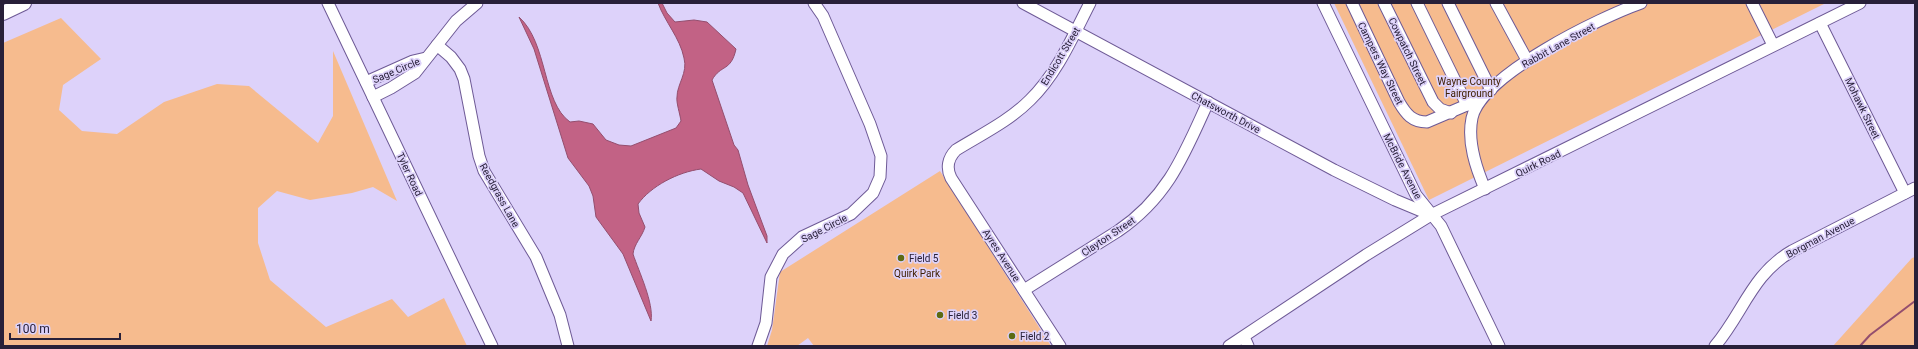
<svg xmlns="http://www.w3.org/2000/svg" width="1918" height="349" viewBox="0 0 1918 349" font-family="Roboto,sans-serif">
	<rect width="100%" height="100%" fill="#ddd2fa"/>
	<g fill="#f6bb8e">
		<polygon points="1334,3 1824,3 1824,4 1429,200"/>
		<polygon points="61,18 101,59 63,85 59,110 82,131 117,134 164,102 217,84 249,86 318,143 333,116 333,51 397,201 373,187 352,193 310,200 277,191 258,208 258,243 270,280 326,327 392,299 408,317 444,298 467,346 3,346 3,43"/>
		<polygon points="940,171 1051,346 814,346 808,338 797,346 767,346 772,330 780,272"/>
		<polygon points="1915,257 1915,346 1833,346 1912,258"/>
	</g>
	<path fill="#c26285" stroke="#944e6e" d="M658 3H662L667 13 675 22 694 20 707 22 736 49C731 72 721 64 712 80L734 145 738 150 748 185 767 236V243L743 193 734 187 719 181 701 169C678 172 651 186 638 204L639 213 645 227C642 237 634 244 633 254 639 272 654 303 651 321L623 254 596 217 593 196 589 186 568 158 534 49 519 17C548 43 542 102 570 122L579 121 593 124 606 140 619 145 631 146 676 128 681 121C680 114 676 102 677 97 677 84 688 73 684 58 680 38 665 22 658 3Z"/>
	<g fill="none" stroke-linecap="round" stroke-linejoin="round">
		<polyline stroke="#944e6e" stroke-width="2" points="1860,346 1870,335 1915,301"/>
		<defs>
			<g id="minor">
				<polyline points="328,3 492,346"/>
				<polyline points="1023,3 1334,170 1395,200 1431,215"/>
				<polyline points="1323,3 1416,195 1441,226 1499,346"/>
				<path d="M1352 3 1399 102C1406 114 1412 122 1427 122L1481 99"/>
				<polyline points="1384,3 1433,102 1440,109 1451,113"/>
				<polyline points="1417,3 1467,105"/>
				<polyline points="1448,3 1491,90"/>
				<polyline points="1496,3 1527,60"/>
				<polyline points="1752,3 1773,45"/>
				<polyline points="1820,23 1905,193"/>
				<polyline points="437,45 451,57 460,69 464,79 479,156 484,171 536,257 560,315 568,346"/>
				<polyline points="366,82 413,61 426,58"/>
				<polyline points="373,97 391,88 415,73 456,21 477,3"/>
				<path d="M1485 189C1476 168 1467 142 1472 118 1481 75 1601 17 1641 3"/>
				<path d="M1024 290 1118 231C1168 197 1184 155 1208 102"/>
				<polyline points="1244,337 1248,346"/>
				<polyline points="758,346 766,323 771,277 783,254 802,237 851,214 873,193 880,177 881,156 870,124 823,16 814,3"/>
				<path d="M1060 346 951 178C946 168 948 158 956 150 982 134 1009 121 1030 100 1057 74 1073 36 1090 3"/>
				<polyline points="1229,346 1366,255 1431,215 1860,3"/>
				<path d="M1715 346C1743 313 1752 274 1792 251L1915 188"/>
			</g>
			<polyline id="major" points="3,13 24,3"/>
		</defs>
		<use href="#minor" stroke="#6e5a96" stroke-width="13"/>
		<use href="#major" stroke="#6e5a96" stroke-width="16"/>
		<use href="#minor" stroke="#fff" stroke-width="11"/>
		<use href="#major" stroke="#fff" stroke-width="14"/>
	</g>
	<g fill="#5c6a12" stroke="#ddd2fa" stroke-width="1.5">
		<circle cx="901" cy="258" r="4"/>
		<circle cx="940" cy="315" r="4"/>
		<circle cx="1012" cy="336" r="4"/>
	</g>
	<g text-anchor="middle" stroke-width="3.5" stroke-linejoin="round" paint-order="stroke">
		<g font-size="10" fill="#282039" stroke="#ddd2fa">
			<text transform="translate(1558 45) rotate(-29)" y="4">Rabbit Lane Street</text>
			<text transform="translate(1408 51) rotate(64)" y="4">Cowpatch Street</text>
			<text transform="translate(1060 56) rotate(-59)" y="4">Endicott Street</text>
			<text transform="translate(1381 63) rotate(64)" y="4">Campers Way Street</text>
			<text transform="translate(396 70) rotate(-23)" y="4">Sage Circle</text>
			<text transform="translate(1863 108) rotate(64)" y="4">Mohawk Street</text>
			<text transform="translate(1226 112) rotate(28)" y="4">Chatsworth Drive</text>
			<text transform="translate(1538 163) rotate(-26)" y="4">Quirk Road</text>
			<text transform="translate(1403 166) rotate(63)" y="4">McBride Avenue</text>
			<text transform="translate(410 174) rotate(65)" y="4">Tyler Road</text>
			<text transform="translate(500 195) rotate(61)" y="4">Reedgrass Lane</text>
			<text transform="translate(824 228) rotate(-27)" y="4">Sage Circle</text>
			<text transform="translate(1108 236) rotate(-34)" y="4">Clayton Street</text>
			<text transform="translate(1820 237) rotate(-28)" y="4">Borgman Avenue</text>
			<text transform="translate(1002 255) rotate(57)" y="4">Ayres Avenue</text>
		</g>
		<g font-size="10" fill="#402003" stroke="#ddd2fa">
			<text x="1469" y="85">Wayne County<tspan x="1469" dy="12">Fairground</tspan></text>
			<text x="917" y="277">Quirk Park</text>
		</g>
		<g font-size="10" fill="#282039" stroke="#ddd2fa" text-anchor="start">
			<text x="909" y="262">Field 5</text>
			<text x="948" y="319">Field 3</text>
			<text x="1020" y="340">Field 2</text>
		</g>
	</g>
	<rect width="1918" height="349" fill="none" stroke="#282039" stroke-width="8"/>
	<path d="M10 333v6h110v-6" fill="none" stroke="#282039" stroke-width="2"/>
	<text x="16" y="333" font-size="12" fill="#282039" stroke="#ddd2fa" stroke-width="3" paint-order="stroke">100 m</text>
</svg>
